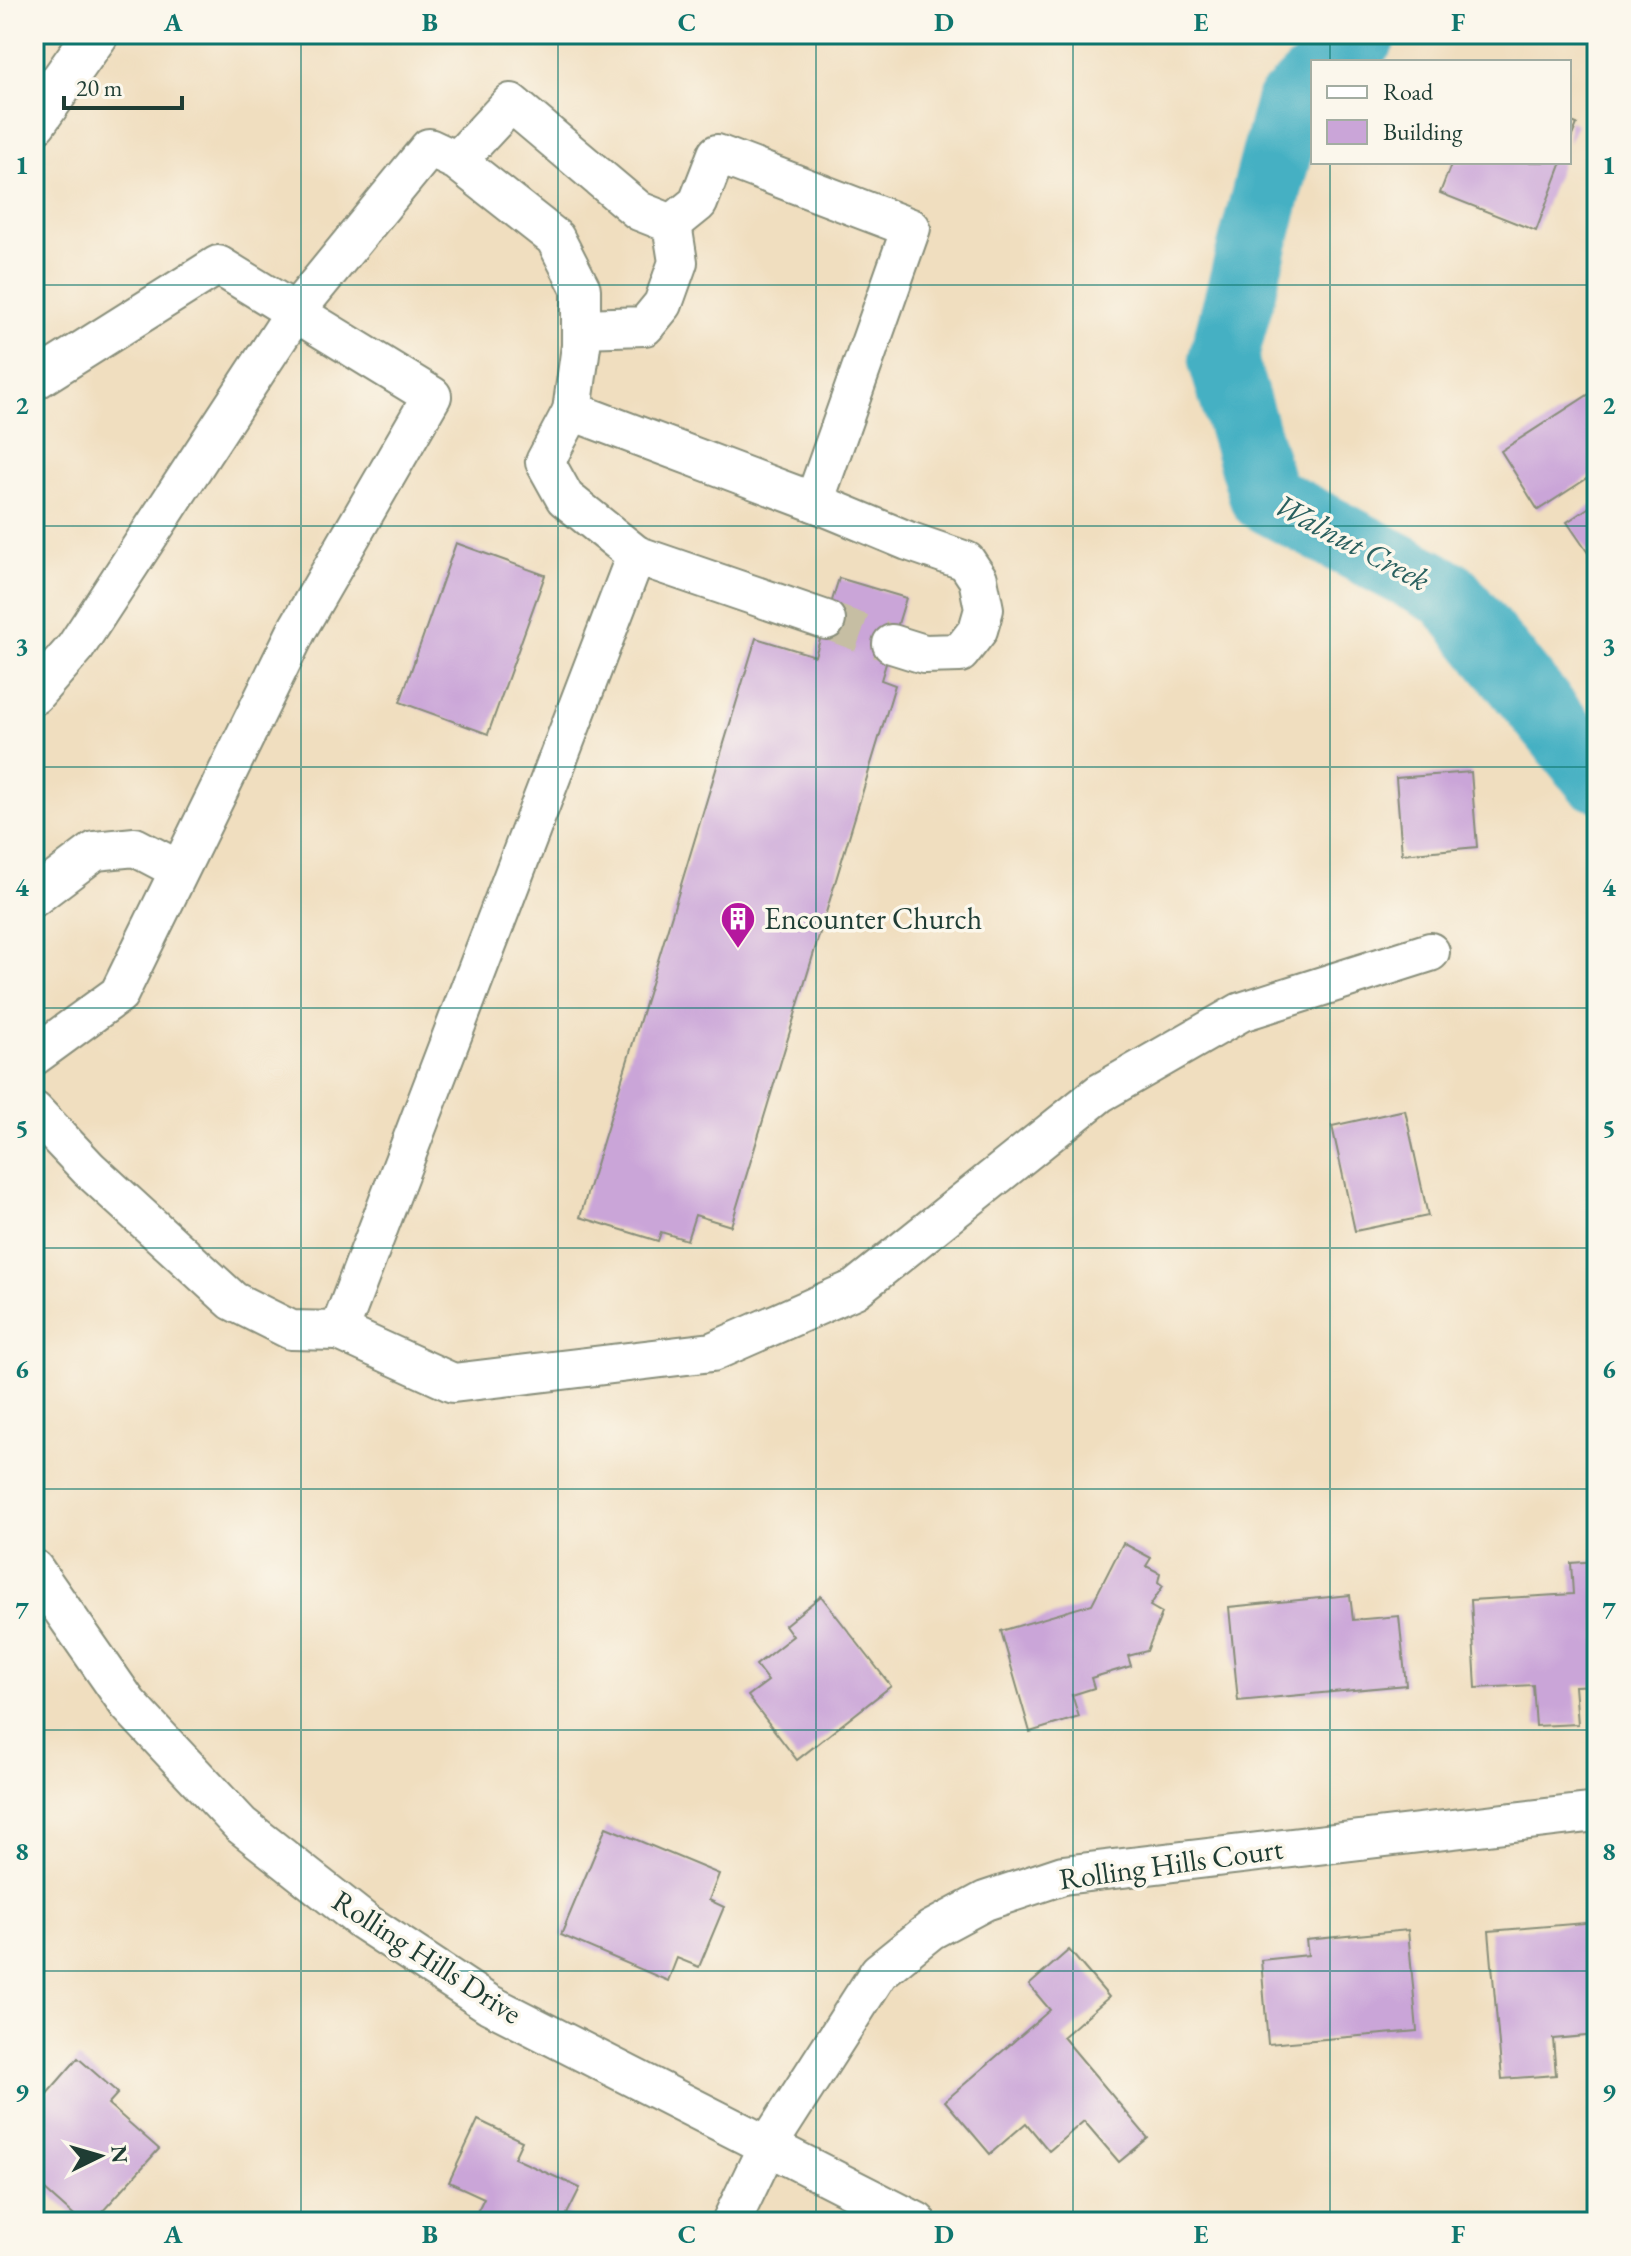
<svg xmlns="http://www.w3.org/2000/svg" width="1631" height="2256" viewBox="0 0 1631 2256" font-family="'EB Garamond',serif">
	<rect width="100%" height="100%" fill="#fbf7ec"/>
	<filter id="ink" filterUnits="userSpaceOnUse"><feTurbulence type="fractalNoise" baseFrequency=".0125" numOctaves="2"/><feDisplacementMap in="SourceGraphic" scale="16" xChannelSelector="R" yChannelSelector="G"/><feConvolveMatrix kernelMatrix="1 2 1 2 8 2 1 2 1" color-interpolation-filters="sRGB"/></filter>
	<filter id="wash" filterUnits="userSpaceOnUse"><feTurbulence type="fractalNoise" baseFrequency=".006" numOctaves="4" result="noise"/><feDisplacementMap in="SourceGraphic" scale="32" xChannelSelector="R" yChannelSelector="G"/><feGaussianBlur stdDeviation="1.8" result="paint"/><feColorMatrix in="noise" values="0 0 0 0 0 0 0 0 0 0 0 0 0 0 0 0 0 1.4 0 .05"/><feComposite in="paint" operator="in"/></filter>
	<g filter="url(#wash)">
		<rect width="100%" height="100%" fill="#f0debf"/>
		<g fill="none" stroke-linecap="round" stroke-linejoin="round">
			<g stroke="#45b0c3" stroke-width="70">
				<polyline points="1334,62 1362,34"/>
				<polyline points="1313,82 1289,106 1223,360 1264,497 1448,594 1597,777"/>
			</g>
		</g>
		<g id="blocks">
			<g fill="#caa5d8">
				<polygon points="1569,121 1577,124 1569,143"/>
				<polygon points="1452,162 1562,162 1536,231 1440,193"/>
				<polygon points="1594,391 1597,396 1597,472 1538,510 1501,451"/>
				<polygon points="1597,502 1597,566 1567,522"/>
				<polygon points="456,543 545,575 488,734 400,702"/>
				<polygon points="839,578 906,598 881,680 895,685 731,1226 695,1215 687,1240 661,1232 658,1241 580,1217 756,638 815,656"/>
				<polygon points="1471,772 1477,847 1402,854 1396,778"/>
				<polygon points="1405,1110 1428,1216 1355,1231 1332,1126"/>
				<polygon points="1123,1543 1151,1558 1146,1566 1160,1573 1158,1582 1163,1586 1150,1606 1162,1613 1147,1651 1128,1656 1131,1666 1091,1678 1094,1688 1072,1695 1079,1717 1030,1732 1001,1631 1092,1604"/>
				<polygon points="1597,1561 1597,1685 1575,1686 1578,1724 1536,1726 1533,1685 1476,1688 1471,1600 1573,1594 1571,1563"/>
				<polygon points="1350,1595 1353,1620 1399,1616 1406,1685 1238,1701 1229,1607"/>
				<polygon points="821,1596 891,1686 797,1760 748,1696 768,1681 756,1665 793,1636 785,1625"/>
				<polygon points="606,1827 719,1874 709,1900 724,1907 699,1967 677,1958 668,1981 561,1935"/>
				<polygon points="1597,1922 1597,2035 1553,2039 1556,2075 1502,2079 1489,1931"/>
				<polygon points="1408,1930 1417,2031 1268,2044 1261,1960 1308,1955 1306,1940"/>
				<polygon points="1069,1950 1109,1997 1063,2037 1148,2138 1119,2162 1084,2121 1049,2151 1026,2123 990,2154 945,2101 1050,2010 1029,1985"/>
				<polygon points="78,2058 118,2093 108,2104 159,2149 93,2222 81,2222 34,2180 34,2100 38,2104"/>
				<polygon points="478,2120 522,2141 514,2158 580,2188 567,2214 582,2222 472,2222 484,2198 449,2182"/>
			</g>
		</g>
	</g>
	<g filter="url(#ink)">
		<use href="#blocks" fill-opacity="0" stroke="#888e7a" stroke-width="2"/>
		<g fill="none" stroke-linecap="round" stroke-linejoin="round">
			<polyline stroke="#c6bea3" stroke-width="38" stroke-dasharray="38 19" stroke-linecap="butt" points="826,620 892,644"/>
			<defs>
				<g id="minor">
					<polyline points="581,328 645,326 663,304 678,262 672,224"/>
					<polyline points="34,381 218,265 432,396 298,628 119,994 34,1056"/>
					<polyline points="814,502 908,541 966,561 978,579 984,609 978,630 960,653 924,654 892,644"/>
					<polyline points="636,555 826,620"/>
					<polyline points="34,695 75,648 295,312 429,148 457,161 511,103 639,211 672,224 698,203 717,154 911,228 814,502 572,411 581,346 581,289 555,238 457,161"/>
					<polyline points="34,897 95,851 135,847 179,870"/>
					<polyline points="34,1111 89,1169 233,1301 291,1330 339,1331 636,555 565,498 545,462 572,411"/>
					<polyline points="339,1331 453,1383 712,1352 855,1289 1100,1093 1241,1012 1430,952"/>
					<polyline points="34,1569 128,1704 241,1825 363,1921 489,2004 917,2222"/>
					<polyline points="731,2222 768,2145 879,1972 931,1930 985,1901 1063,1875 1597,1812"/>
				</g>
				<polyline id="major" points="34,122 96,34"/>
			</defs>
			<use href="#minor" stroke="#888e7a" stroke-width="42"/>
			<use href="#major" stroke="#888e7a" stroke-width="48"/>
			<use href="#minor" stroke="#fff" stroke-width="38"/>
			<use href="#major" stroke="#fff" stroke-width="44"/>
		</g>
	</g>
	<path fill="none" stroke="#0f766e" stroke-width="2" stroke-opacity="0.55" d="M301 34V2222M558 34V2222M816 34V2222M1073 34V2222M1330 34V62M1330 162V2222M34 285H1597M34 526H1597M34 767H1597M34 1008H1597M34 1248H1597M34 1489H1597M34 1730H1597M34 1971H1597"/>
	<defs>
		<symbol id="building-pin" viewBox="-11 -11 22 30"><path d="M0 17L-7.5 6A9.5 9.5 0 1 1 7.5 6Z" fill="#b5179e" stroke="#fbf7ec"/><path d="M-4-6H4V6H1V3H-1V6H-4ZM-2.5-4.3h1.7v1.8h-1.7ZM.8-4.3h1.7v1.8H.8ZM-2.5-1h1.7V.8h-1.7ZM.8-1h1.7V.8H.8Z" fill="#fff"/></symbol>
	</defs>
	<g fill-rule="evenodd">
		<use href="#building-pin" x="718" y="899" width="40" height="54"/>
	</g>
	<g text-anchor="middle" stroke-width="7" stroke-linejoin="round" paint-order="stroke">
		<g font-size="30" fill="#1f3d34" stroke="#fbf7ec" text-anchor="start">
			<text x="764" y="929">Encounter Church</text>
		</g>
		<g font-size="30" fill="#1f3d34" stroke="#fbf7ec">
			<text transform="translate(1171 1864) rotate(-8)" y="10">Rolling Hills Court</text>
			<text transform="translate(427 1957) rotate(33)" y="10">Rolling Hills Drive</text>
		</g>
		<g font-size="32" font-style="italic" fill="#2a605f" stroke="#fbf7ec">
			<text transform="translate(1352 542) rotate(28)" y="11">Walnut Creek</text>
		</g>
	</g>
	<rect width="1631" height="2256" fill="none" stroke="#fbf7ec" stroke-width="88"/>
	<rect x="1311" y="60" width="260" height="104" fill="#fbf7ec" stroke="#a3ada2" stroke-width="2"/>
	<rect x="1327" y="86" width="40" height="12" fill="#ffffff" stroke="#a3ada2" stroke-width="2"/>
	<text x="1383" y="100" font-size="24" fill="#1f3d34">Road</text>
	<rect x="1327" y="120" width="40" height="24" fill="#caa5d8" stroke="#a3ada2" stroke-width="2"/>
	<text x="1383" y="140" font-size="24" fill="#1f3d34">Building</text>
	<g transform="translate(100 2156) rotate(85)" stroke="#fbf7ec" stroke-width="6" paint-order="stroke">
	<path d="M0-6L14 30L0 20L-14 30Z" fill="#1f3d34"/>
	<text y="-12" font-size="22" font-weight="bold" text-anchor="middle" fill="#1f3d34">N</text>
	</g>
	<path d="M64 96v12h118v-12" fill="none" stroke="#1f3d34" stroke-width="4"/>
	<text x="76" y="96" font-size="24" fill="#1f3d34" stroke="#fbf7ec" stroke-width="6" paint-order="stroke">20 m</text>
	<rect x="44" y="44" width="1543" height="2168" fill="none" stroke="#0f766e" stroke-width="3"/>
	<g font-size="26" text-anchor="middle" font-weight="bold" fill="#0f766e">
		<text x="173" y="31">A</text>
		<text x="430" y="31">B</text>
		<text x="687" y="31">C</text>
		<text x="944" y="31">D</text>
		<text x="1201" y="31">E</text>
		<text x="1458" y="31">F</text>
		<text x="22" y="174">1</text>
		<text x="1609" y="174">1</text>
		<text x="22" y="414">2</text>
		<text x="1609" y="414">2</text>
		<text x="22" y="655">3</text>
		<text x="1609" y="655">3</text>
		<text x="22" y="896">4</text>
		<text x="1609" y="896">4</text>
		<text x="22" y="1137">5</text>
		<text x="1609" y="1137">5</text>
		<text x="22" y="1378">6</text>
		<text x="1609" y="1378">6</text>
		<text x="22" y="1619">7</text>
		<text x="1609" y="1619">7</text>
		<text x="22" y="1860">8</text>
		<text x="1609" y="1860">8</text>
		<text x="22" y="2101">9</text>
		<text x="1609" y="2101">9</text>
		<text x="173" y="2243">A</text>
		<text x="430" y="2243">B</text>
		<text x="687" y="2243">C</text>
		<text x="944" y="2243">D</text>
		<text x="1201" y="2243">E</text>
		<text x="1458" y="2243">F</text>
	</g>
</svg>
